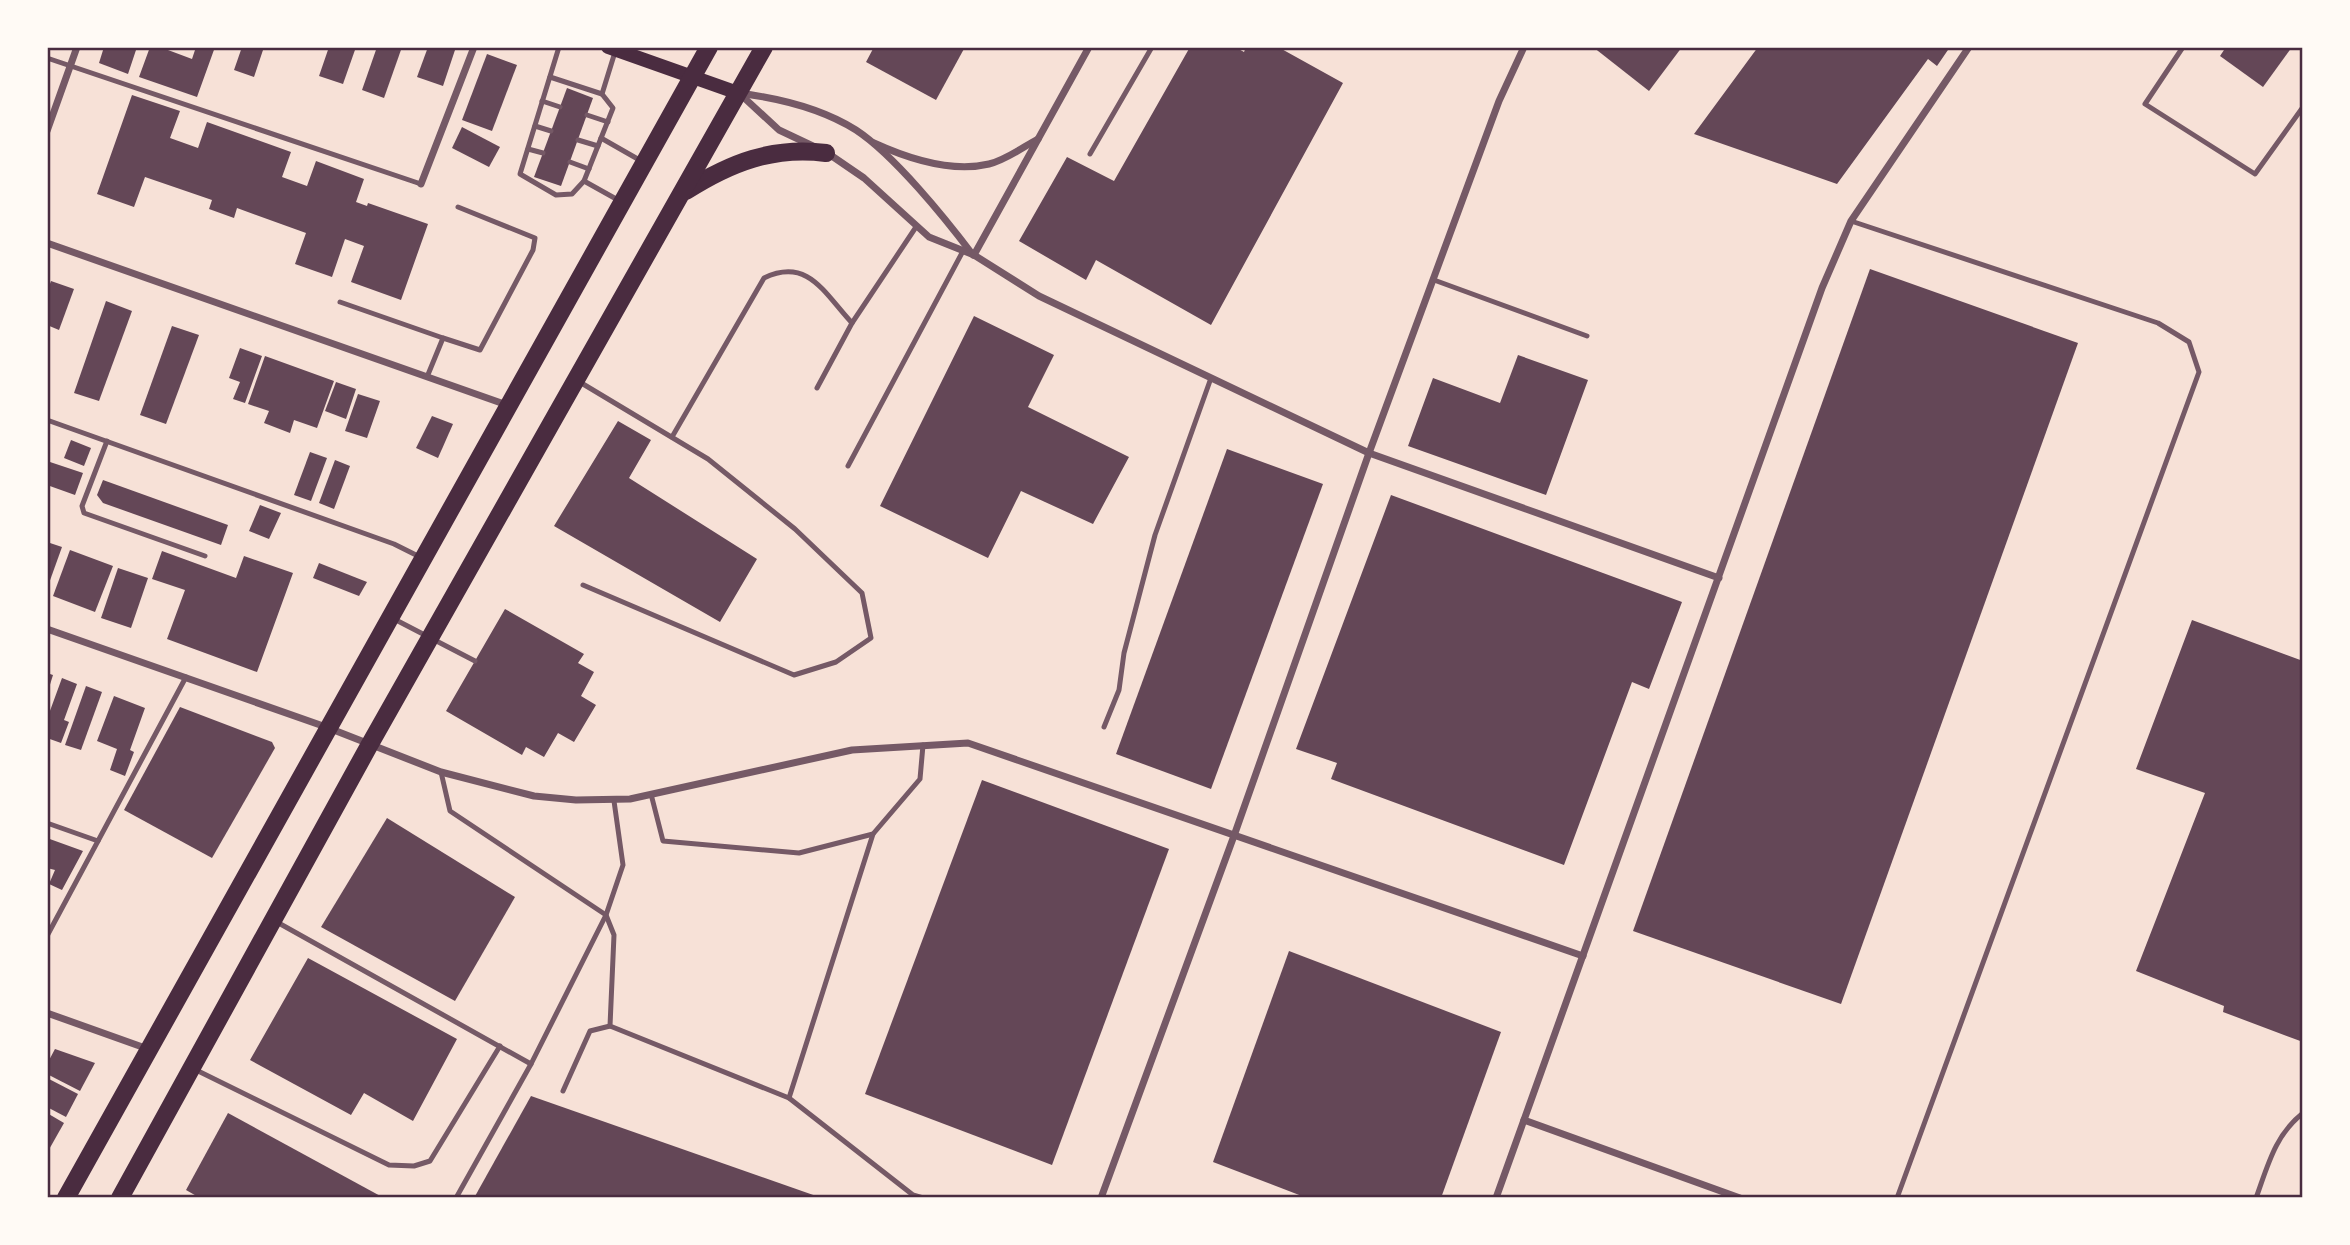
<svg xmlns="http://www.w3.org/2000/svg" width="2350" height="1245" viewBox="0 0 2350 1245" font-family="'Sofia Sans Condensed',sans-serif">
	<rect width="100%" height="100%" fill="#f7e1d7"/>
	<g fill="#644757">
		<polygon points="104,47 137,47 128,74 99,63"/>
		<polygon points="150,47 160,47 192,59 196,47 215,47 197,97 139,77"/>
		<polygon points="242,47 264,47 254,77 234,70"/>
		<polygon points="329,47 356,47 343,84 319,76"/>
		<polygon points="377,47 402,47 384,98 362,90"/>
		<polygon points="428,47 456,47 443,86 417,77"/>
		<polygon points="874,47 965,47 936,100 866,62"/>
		<polygon points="1190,47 1235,47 1244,52 1246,47 1278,47 1343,83 1211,325 1096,260 1086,280 1019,241 1067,157 1114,181"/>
		<polygon points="1593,47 1682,47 1649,91"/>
		<polygon points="1758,47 1950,47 1937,66 1928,59 1837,184 1694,134"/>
		<polygon points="2226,47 2292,47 2263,87 2220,56"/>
		<polygon points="487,54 517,65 492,131 462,120"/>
		<polygon points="567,88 593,98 561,186 534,177"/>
		<polygon points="132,95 180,111 170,138 198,148 207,122 291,152 282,177 307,186 316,161 364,179 356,202 367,206 368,203 428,224 401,300 351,282 364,246 345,239 332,277 295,264 306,233 237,208 234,218 209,209 212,200 145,177 134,207 97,194"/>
		<polygon points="462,127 500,147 489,167 452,148"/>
		<polygon points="1870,269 2078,343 1841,1004 1633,931"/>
		<polygon points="51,281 74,289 59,330 47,325 47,292"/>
		<polygon points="106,301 132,311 99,401 74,393"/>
		<polygon points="974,316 1054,355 1028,407 1129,457 1093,524 1021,491 988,558 880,506"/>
		<polygon points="172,326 199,335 166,424 140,415"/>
		<polygon points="240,348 262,356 245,403 233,399 240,382 229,378"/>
		<polygon points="1518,355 1588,380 1546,495 1408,446 1433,378 1500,403"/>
		<polygon points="265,356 334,381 317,428 294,420 290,433 264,423 269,411 248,404"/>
		<polygon points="336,382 356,389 346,419 325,411"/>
		<polygon points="358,394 380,401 367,438 345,431"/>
		<polygon points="432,416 453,424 438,458 416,448"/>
		<polygon points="618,421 651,440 629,478 757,559 720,622 554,526"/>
		<polygon points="71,440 91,448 84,466 64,458"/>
		<polygon points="1227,449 1323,484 1211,789 1116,754"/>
		<polygon points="310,452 327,458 311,501 294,495"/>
		<polygon points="335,460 350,466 334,509 319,503"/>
		<polygon points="47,461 83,473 75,495 47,485"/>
		<polygon points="103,480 228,525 221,545 103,503 97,495"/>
		<polygon points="1391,495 1682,602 1649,689 1632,682 1564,865 1331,779 1337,763 1296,749"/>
		<polygon points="260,505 281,513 269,539 249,531"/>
		<polygon points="47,542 62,547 48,586 47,586"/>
		<polygon points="70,550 113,566 95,612 53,596"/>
		<polygon points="162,551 236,578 244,556 293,573 257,672 167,639 185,590 152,579"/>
		<polygon points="319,563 367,582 359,596 313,578"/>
		<polygon points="118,568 148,578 131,628 101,618"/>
		<polygon points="505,609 584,654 578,663 594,672 581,696 596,705 574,742 558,733 544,757 526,747 522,755 446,711"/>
		<polygon points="2192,620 2303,661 2303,1042 2223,1012 2224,1006 2136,971 2205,793 2136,769"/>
		<polygon points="47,673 53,675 48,691 47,691"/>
		<polygon points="62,678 77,684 64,720 69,722 61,743 47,738 47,719"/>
		<polygon points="86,686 102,692 81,750 65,745"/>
		<polygon points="114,696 145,708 130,750 134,752 125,776 110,770 117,749 97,741"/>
		<polygon points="180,707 272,742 275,748 212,858 124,810"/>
		<polygon points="982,780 1169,849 1052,1165 865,1094"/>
		<polygon points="387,818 515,897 455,1001 321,927"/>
		<polygon points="47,838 83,851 62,890 49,884 55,870 47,868"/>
		<polygon points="1289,951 1501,1032 1441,1198 1307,1198 1213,1162"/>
		<polygon points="308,958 457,1039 413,1121 364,1093 351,1115 250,1060"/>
		<polygon points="55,1049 95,1063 80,1091 47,1074 47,1064"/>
		<polygon points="49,1079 78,1094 66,1117 47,1107"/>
		<polygon points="531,1096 819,1197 819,1198 474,1198"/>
		<polygon points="47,1113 64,1123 47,1153"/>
		<polygon points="228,1113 384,1198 200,1198 186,1190"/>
	</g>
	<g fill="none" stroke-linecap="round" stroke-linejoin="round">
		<g stroke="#755966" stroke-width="5">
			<polyline points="559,47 520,174 556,195 572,194 584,181 613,108 602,94 615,52"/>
			<polyline points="2183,47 2145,104 2255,174 2303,107"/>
			<polyline points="47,58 421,184"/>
			<polyline points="550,77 602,94"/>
			<polyline points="542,101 560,107"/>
			<polyline points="587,115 608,122"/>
			<polyline points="535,126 551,131"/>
			<polyline points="601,138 643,162"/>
			<polyline points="578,140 598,146"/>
			<polyline points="528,149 543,153"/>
			<polyline points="1090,154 1152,47"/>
			<polyline points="570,162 589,169"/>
			<polyline points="584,181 618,200"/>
			<polyline points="1851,221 2158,323 2189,342 2199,372 1897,1198"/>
			<polyline points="1434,280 1587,336"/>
			<polyline points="340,302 443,338"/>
			<polyline points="427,377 443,338 480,350 533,250 535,238 458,207"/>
			<polyline points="578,381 708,459 795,529 862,593 871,638 836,662 794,675 583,585"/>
			<polyline points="817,388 852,323"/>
			<polyline points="47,420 394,544 422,558"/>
			<path d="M672 437 764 278C808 257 824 293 852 323L916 227"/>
			<polyline points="107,441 82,506 84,513 205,556"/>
			<polyline points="848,466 963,251"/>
			<polyline points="394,619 475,661"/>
			<polyline points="1104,727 1119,690 1124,653 1155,535 1211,378"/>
			<polyline points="441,772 450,811 606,915 614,935 610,1026 789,1098"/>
			<polyline points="651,794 663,841 799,853 873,834 920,779 923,745"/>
			<polyline points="47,823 98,841"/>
			<polyline points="873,834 789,1098 913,1195 923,1198"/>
			<polyline points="275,921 531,1064"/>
			<polyline points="47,936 186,677"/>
			<polyline points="194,1069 389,1165 414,1166 430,1161 500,1046"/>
			<polyline points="563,1091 590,1031 610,1026"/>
			<polyline points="456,1198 531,1064 606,915 623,865 614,801"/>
			<path d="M2256 1198C2268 1165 2275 1135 2303 1113"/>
		</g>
		<g stroke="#755966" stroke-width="7">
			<path d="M738 93C778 98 821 108 856 130 894 155 945 218 973 255"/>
			<polyline points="740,94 779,130 815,147"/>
			<polyline points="47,131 77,47"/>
			<path d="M874 143C909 159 951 173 989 164 1006 160 1023 147 1038 139"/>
			<polyline points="826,152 864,178 929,237 974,255 1039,296 1369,453 1719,578"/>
			<polyline points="421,184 474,47"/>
			<polyline points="47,243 507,405"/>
			<polyline points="974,255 1089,47"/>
			<polyline points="47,629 326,727 441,772 534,796 576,800 630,799 852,750 968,743 1583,956"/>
			<polyline points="47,1013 148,1049"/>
			<polyline points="1524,1120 1740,1198"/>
			<polyline points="1101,1198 1235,833 1369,453 1499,101 1524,47"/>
			<polyline points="1496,1198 1822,288 1851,221 1969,47"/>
		</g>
		<polyline stroke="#4a2c40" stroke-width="14" points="608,47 738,93"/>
		<g stroke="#4a2c40" stroke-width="18">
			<path d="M686 191C730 163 773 146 826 153"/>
			<polyline points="66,1198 709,47"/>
			<polyline points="120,1198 370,744 764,47"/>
		</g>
	</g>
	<rect width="2350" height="1245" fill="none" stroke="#fffaf5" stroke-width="98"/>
	<rect x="49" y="49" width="2252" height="1147" fill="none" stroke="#4a2c40" stroke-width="2.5"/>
</svg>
